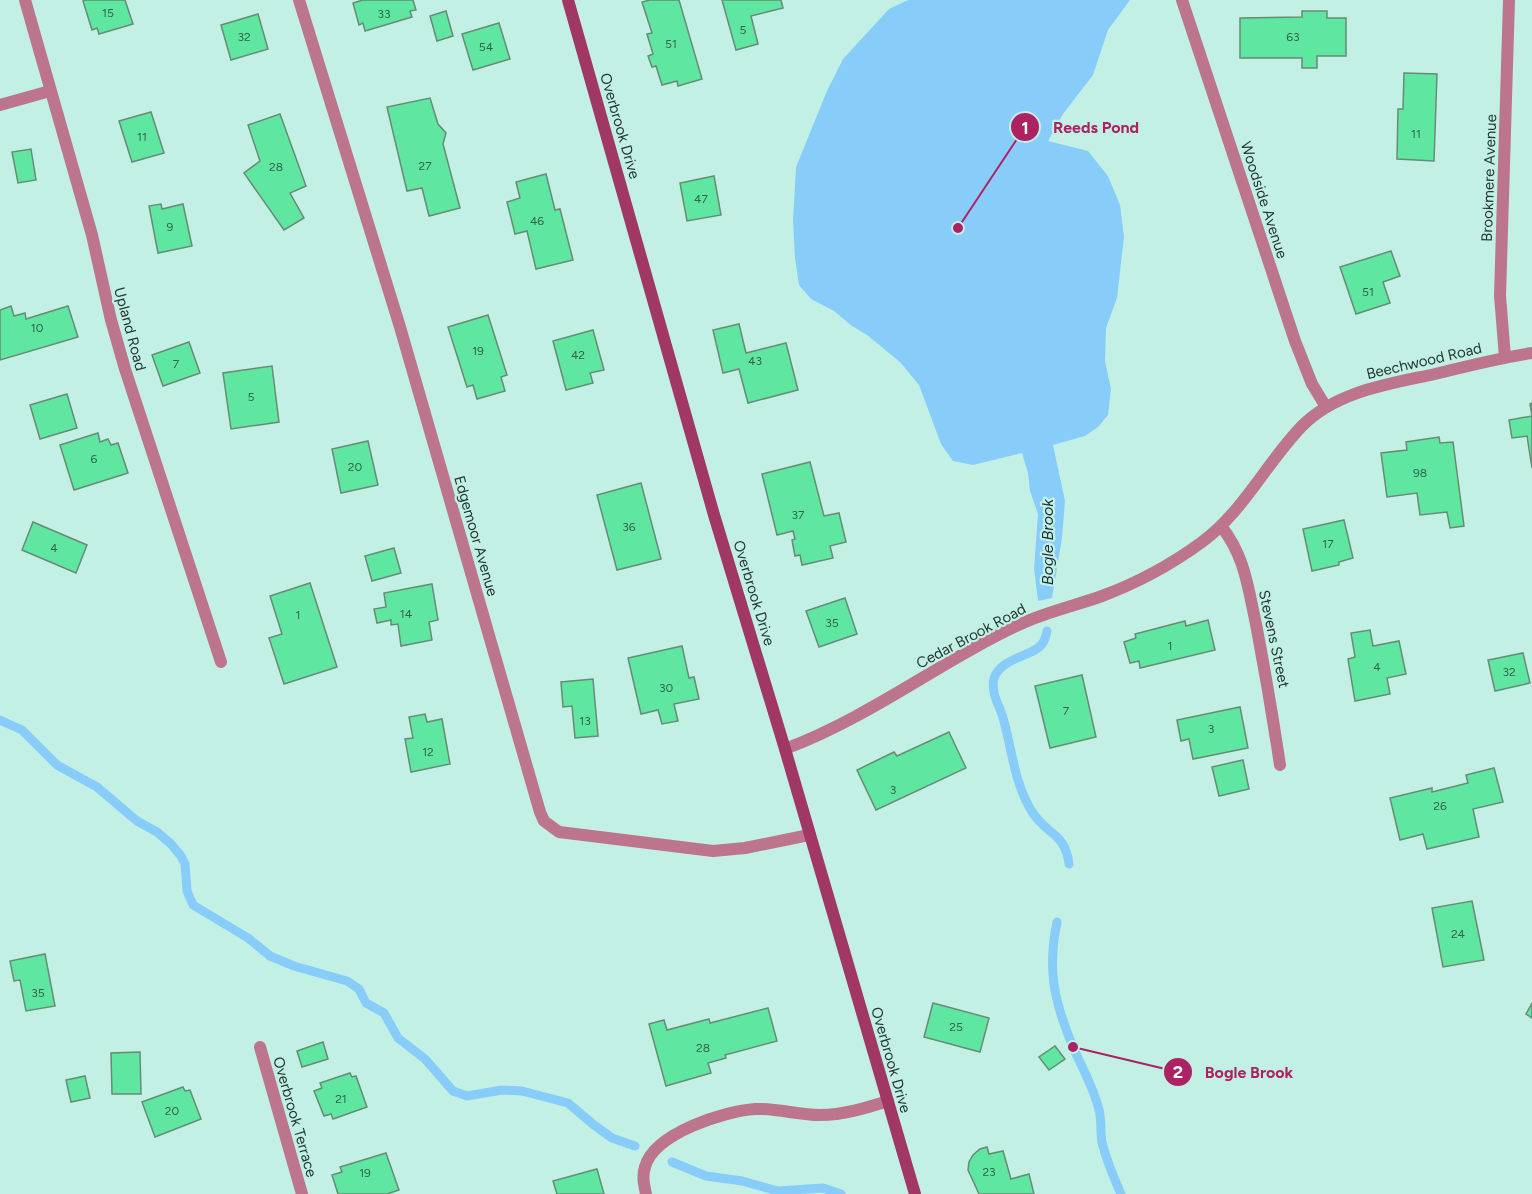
<svg xmlns="http://www.w3.org/2000/svg" width="1532" height="1194" viewBox="0 0 1532 1194" font-family="Figtree,sans-serif">
	<rect width="100%" height="100%" fill="#c2f0e4"/>
	<polygon fill="#88cdf9" points="908,0 1130,0 1108,30 1093,75 1063,114 1048,141 1088,151 1108,176 1120,205 1124,237 1117,298 1106,328 1105,361 1111,389 1108,415 1098,427 1085,436 1053,445 1065,501 1062,538 1052,598 1038,601 1034,569 1038,514 1030,491 1028,473 1022,453 973,465 953,461 941,444 919,385 900,362 867,335 852,326 834,311 811,299 799,285 795,258 793,220 796,167 827,91 843,59 889,9"/>
	<g fill="none" stroke-linecap="round" stroke-linejoin="round">
		<g stroke="#88cdf9" stroke-width="9">
			<path d="M1047 631C1046 635 1045 641 1042 644 1034 656 1002 657 994 678 993 681 993 689 994 692 995 700 1001 709 1003 718 1012 749 1014 782 1031 810 1045 835 1065 831 1069 864"/>
			<polyline points="0,720 22,730 57,765 97,787 137,821 157,832 171,844 181,856 185,864 187,891 193,905 248,938 270,956 294,966 347,981 359,989 366,1003 384,1013 398,1038 425,1059 453,1091 467,1096 502,1090 522,1091 568,1103 594,1125 612,1138 635,1146"/>
			<path d="M1057 922C1047 970 1054 1001 1073 1047 1082 1068 1094 1088 1099 1110 1102 1121 1100 1132 1102 1142 1106 1160 1114 1178 1121 1194"/>
			<polyline points="672,1162 706,1176 742,1181 778,1191 823,1188 841,1194"/>
		</g>
	</g>
	<g fill="#5fe7a1" stroke="#688b76" stroke-width="1.5">
		<polygon points="86,0 125,0 133,24 99,34 97,28 92,30 83,1"/>
		<polygon points="363,0 413,0 416,10 410,11 412,17 365,31 363,23 359,25 353,3"/>
		<polygon points="650,0 679,0 702,79 678,86 677,81 662,85 656,66 652,67 648,56 653,54 647,34 652,33 642,2"/>
		<polygon points="722,0 781,0 783,8 751,16 758,44 736,50"/>
		<polygon points="446,11 453,36 437,41 430,16"/>
		<polygon points="1302,11 1327,11 1327,18 1346,18 1346,56 1317,56 1317,68 1302,68 1302,58 1240,58 1240,18 1302,17"/>
		<polygon points="258,14 268,49 231,60 221,25"/>
		<polygon points="499,23 510,59 473,70 462,34"/>
		<polygon points="1404,73 1437,74 1434,161 1397,159 1398,109 1403,109"/>
		<polygon points="430,98 438,124 446,133 443,144 460,208 429,216 422,188 407,191 387,107"/>
		<polygon points="151,112 164,153 132,162 119,121"/>
		<polygon points="280,114 306,186 290,193 304,218 284,230 244,173 260,161 248,125"/>
		<polygon points="31,149 36,180 18,183 12,152"/>
		<polygon points="546,174 555,210 560,209 573,260 536,269 527,231 515,234 507,202 520,198 516,182"/>
		<polygon points="714,176 721,215 687,221 680,183"/>
		<polygon points="161,204 162,209 183,204 192,246 158,253 149,206"/>
		<polygon points="1391,251 1400,276 1383,282 1390,303 1356,314 1340,267"/>
		<polygon points="11,306 14,316 25,313 26,319 68,306 78,337 0,360 0,310"/>
		<polygon points="488,315 507,375 501,377 505,391 477,399 473,385 467,387 448,327"/>
		<polygon points="739,324 746,353 786,343 798,390 748,403 739,369 723,373 713,330"/>
		<polygon points="593,330 604,370 590,373 593,383 566,390 553,341"/>
		<polygon points="189,342 200,373 163,386 152,355"/>
		<polygon points="272,366 279,422 231,429 223,373"/>
		<polygon points="67,394 77,428 40,439 30,405"/>
		<polygon points="1532,403 1532,468 1527,436 1512,438 1509,420 1532,416 1530,404"/>
		<polygon points="98,433 100,442 108,439 111,445 118,443 128,473 74,490 60,445"/>
		<polygon points="1439,437 1440,443 1453,442 1464,526 1450,528 1447,512 1420,515 1417,493 1387,497 1381,453 1407,450 1406,442"/>
		<polygon points="368,441 378,485 341,493 332,449"/>
		<polygon points="810,462 824,516 839,513 846,542 830,546 833,558 802,565 800,555 795,556 792,540 795,539 793,531 777,535 762,474"/>
		<polygon points="641,483 661,559 617,570 597,495"/>
		<polygon points="1344,520 1353,558 1339,562 1339,565 1312,571 1303,529"/>
		<polygon points="33,522 87,545 76,573 22,550"/>
		<polygon points="394,548 401,573 372,581 365,556"/>
		<polygon points="310,583 337,667 284,684 269,638 282,634 270,596"/>
		<polygon points="432,584 438,620 429,622 432,640 401,646 398,624 391,625 391,620 377,623 374,609 386,607 384,593"/>
		<polygon points="845,598 857,634 819,647 806,611"/>
		<polygon points="1208,620 1215,650 1140,668 1139,661 1130,663 1124,642 1136,638 1135,634 1185,621 1186,626"/>
		<polygon points="1370,630 1373,646 1399,641 1406,674 1387,678 1390,694 1355,701 1348,659 1355,657 1351,633"/>
		<polygon points="682,646 689,678 694,677 699,699 674,704 678,721 662,724 658,710 641,714 628,658"/>
		<polygon points="1523,653 1530,683 1495,691 1488,660"/>
		<polygon points="1082,675 1096,737 1050,748 1035,686"/>
		<polygon points="593,679 598,736 575,738 572,706 563,707 561,682"/>
		<polygon points="1240,707 1248,748 1193,759 1189,739 1181,741 1177,720"/>
		<polygon points="425,714 427,722 442,719 450,764 411,772 405,739 413,738 409,717"/>
		<polygon points="949,732 966,768 876,810 857,770 894,752 897,756"/>
		<polygon points="1243,760 1249,789 1219,796 1212,767"/>
		<polygon points="1494,768 1503,802 1473,809 1479,837 1427,849 1423,834 1400,840 1390,798 1432,788 1432,792 1468,783 1466,775"/>
		<polygon points="1472,901 1484,960 1443,967 1432,908"/>
		<polygon points="45,954 55,1006 26,1011 20,980 14,981 10,961"/>
		<polygon points="933,1003 989,1018 980,1052 924,1037"/>
		<polygon points="1532,1003 1532,1018 1526,1014"/>
		<polygon points="768,1008 777,1041 725,1055 726,1058 708,1063 711,1073 666,1086 649,1024 664,1020 667,1030 709,1019 710,1023"/>
		<polygon points="323,1042 328,1059 302,1067 297,1051"/>
		<polygon points="1055,1046 1065,1059 1049,1070 1039,1057"/>
		<polygon points="140,1052 141,1094 112,1094 111,1053"/>
		<polygon points="350,1073 352,1077 356,1076 367,1107 333,1119 331,1114 324,1116 314,1091 322,1088 320,1083"/>
		<polygon points="85,1076 90,1098 71,1102 66,1080"/>
		<polygon points="183,1087 185,1091 190,1090 201,1119 155,1137 142,1102"/>
		<polygon points="987,1147 989,1154 1003,1151 1011,1179 1029,1174 1034,1194 979,1194 968,1170 969,1162 973,1155 980,1149"/>
		<polygon points="386,1153 399,1190 387,1194 338,1194 332,1175 342,1172 340,1167"/>
		<polygon points="597,1169 604,1194 557,1194 553,1181"/>
	</g>
	<g fill="none" stroke-linecap="round" stroke-linejoin="round">
		<g stroke="#bd748d" stroke-width="12">
			<polyline points="25,0 92,235 111,320 125,369 221,662"/>
			<polyline points="299,0 400,327 540,812 544,821 559,832 713,851 745,848 809,835"/>
			<polyline points="1182,0 1295,341 1312,384 1326,407"/>
			<polyline points="0,105 50,91"/>
			<polyline points="1505,357 1500,296 1509,0"/>
			<path d="M1221 526C1245 556 1248 588 1256 624 1265 671 1273 718 1280 765"/>
			<path d="M785 749C871 717 943 659 1025 622 1050 611 1077 605 1102 596 1137 583 1172 564 1202 542 1243 512 1267 462 1302 426 1337 391 1389 384 1435 374 1467 366 1499 358 1532 353"/>
			<polyline points="260,1047 302,1194"/>
			<path d="M646 1194C644 1185 642 1176 645 1167 654 1133 725 1111 755 1109 777 1108 798 1115 820 1115 843 1115 866 1108 888 1101"/>
		</g>
		<polyline stroke="#a13764" stroke-width="12" points="568,0 714,515 785,749 915,1194"/>
	</g>
	<g text-anchor="middle" stroke-width="4.5" stroke-linejoin="round" paint-order="stroke">
		<g font-size="12" fill="#34634e">
			<text x="108" y="17">15</text>
			<text x="384" y="18">33</text>
			<text x="743" y="34">5</text>
			<text x="244" y="41">32</text>
			<text x="1293" y="41">63</text>
			<text x="671" y="48">51</text>
			<text x="486" y="51">54</text>
			<text x="1416" y="138">11</text>
			<text x="142" y="141">11</text>
			<text x="425" y="170">27</text>
			<text x="276" y="171">28</text>
			<text x="701" y="203">47</text>
			<text x="537" y="225">46</text>
			<text x="170" y="231">9</text>
			<text x="1368" y="296">51</text>
			<text x="37" y="332">10</text>
			<text x="478" y="355">19</text>
			<text x="578" y="359">42</text>
			<text x="755" y="365">43</text>
			<text x="176" y="368">7</text>
			<text x="251" y="401">5</text>
			<text x="94" y="463">6</text>
			<text x="355" y="471">20</text>
			<text x="1420" y="477">98</text>
			<text x="798" y="519">37</text>
			<text x="629" y="531">36</text>
			<text x="1328" y="548">17</text>
			<text x="54" y="552">4</text>
			<text x="406" y="618">14</text>
			<text x="298" y="619">1</text>
			<text x="832" y="627">35</text>
			<text x="1170" y="650">1</text>
			<text x="1377" y="671">4</text>
			<text x="1509" y="676">32</text>
			<text x="666" y="692">30</text>
			<text x="1066" y="715">7</text>
			<text x="585" y="725">13</text>
			<text x="1211" y="733">3</text>
			<text x="428" y="756">12</text>
			<text x="893" y="794">3</text>
			<text x="1440" y="810">26</text>
			<text x="1458" y="938">24</text>
			<text x="38" y="997">35</text>
			<text x="956" y="1031">25</text>
			<text x="703" y="1052">28</text>
			<text x="341" y="1103">21</text>
			<text x="172" y="1115">20</text>
			<text x="989" y="1176">23</text>
			<text x="365" y="1177">19</text>
		</g>
		<g font-size="15" fill="#253733" stroke="#c2f0e4">
			<text transform="translate(620 126) rotate(74)" y="5">Overbrook Drive</text>
			<text transform="translate(1489 178) rotate(-88)" y="5">Brookmere Avenue</text>
			<text transform="translate(1264 200) rotate(72)" y="5">Woodside Avenue</text>
			<text transform="translate(130 329) rotate(75)" y="5">Upland Road</text>
			<text transform="translate(1424 361) rotate(-13)" y="5">Beechwood Road</text>
			<text transform="translate(476 536) rotate(74)" y="5">Edgemoor Avenue</text>
			<text transform="translate(754 593) rotate(73)" y="5">Overbrook Drive</text>
			<text transform="translate(971 636) rotate(-28)" y="5">Cedar Brook Road</text>
			<text transform="translate(1274 639) rotate(78)" y="5">Stevens Street</text>
			<text transform="translate(891 1060) rotate(74)" y="5">Overbrook Drive</text>
			<text transform="translate(295 1117) rotate(74)" y="5">Overbrook Terrace</text>
		</g>
		<g font-size="16" font-style="italic" fill="#182d3b" stroke="#c2f0e4">
			<text transform="translate(1047 542) rotate(-90)" y="6">Bogle Brook</text>
		</g>
	</g>
	<path fill="none" stroke="#ac2263" stroke-width="2" d="M958 228L1025 127M1073 1047L1178 1072"/>
	<g fill="#ac2263" stroke="#c2f0e4" stroke-width="2">
		<circle cx="958" cy="228" r="6"/>
		<circle cx="1073" cy="1047" r="6"/>
		<circle cx="1025" cy="127" r="15"/>
		<circle cx="1178" cy="1072" r="15"/>
	</g>
	<g font-size="18" text-anchor="middle" font-weight="bold" fill="#fff">
		<text x="1025" y="134">1</text>
		<text x="1178" y="1078">2</text>
	</g>
	<g font-size="16" text-anchor="middle" font-weight="bold" fill="#ac2263" stroke="#c2f0e4" stroke-width="4.5" stroke-linejoin="round" paint-order="stroke">
		<text x="1096" y="133">Reeds Pond</text>
		<text x="1249" y="1078">Bogle Brook</text>
	</g>
</svg>
